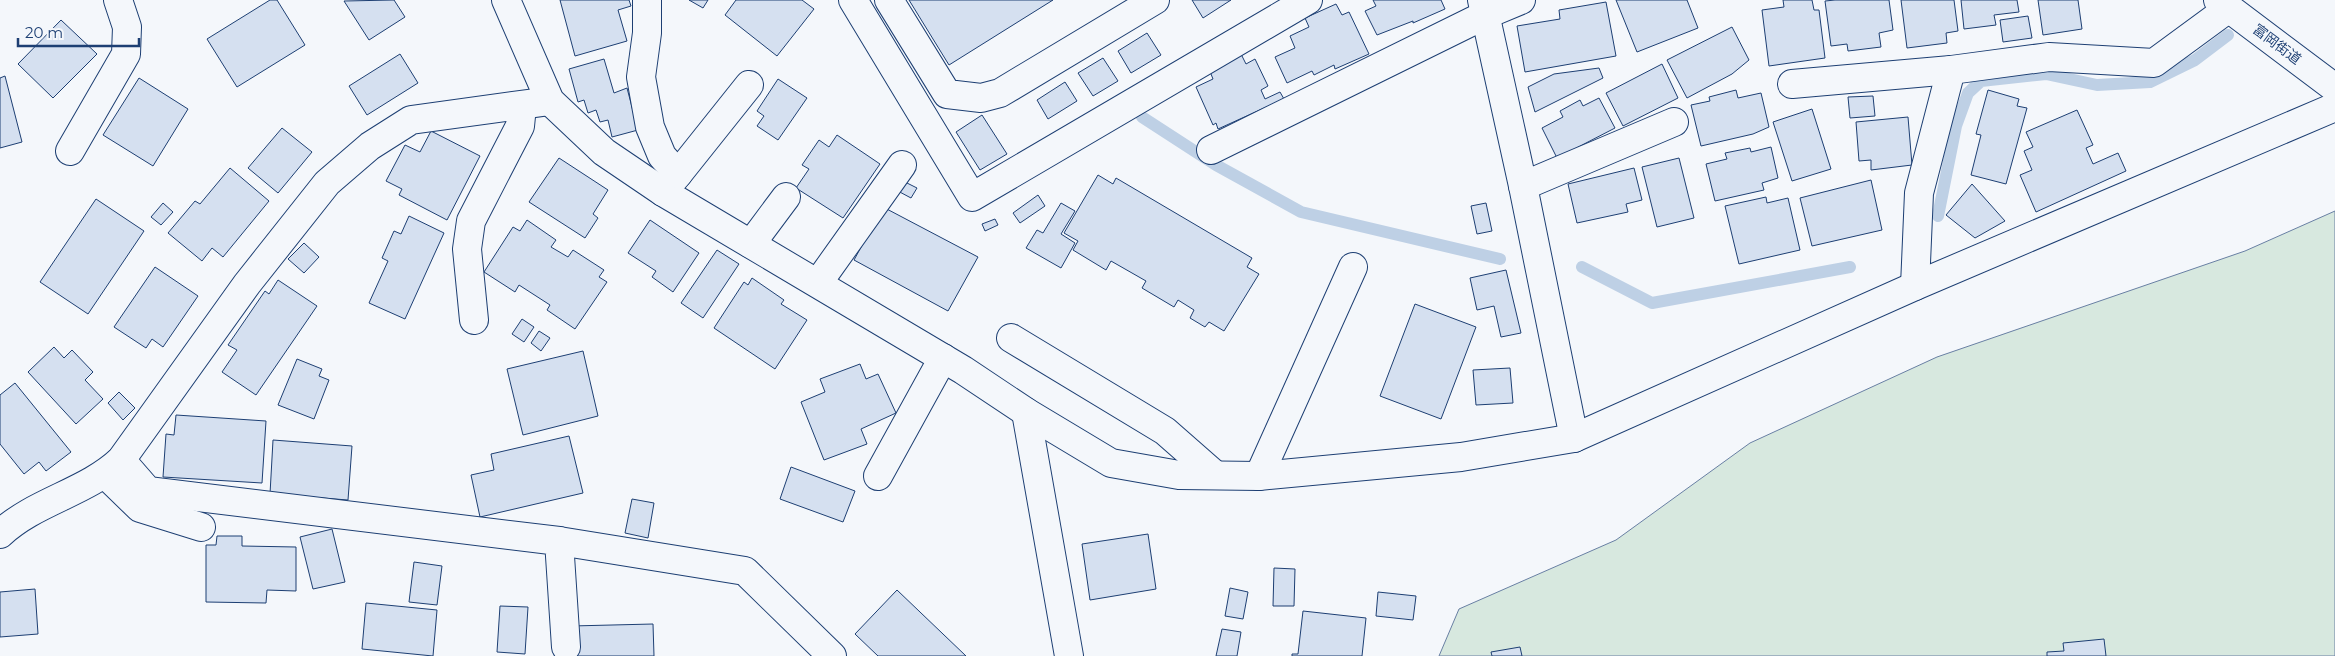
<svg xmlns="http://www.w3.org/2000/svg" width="2335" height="656" viewBox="0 0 2335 656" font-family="Montserrat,'Noto Sans JP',sans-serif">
	<rect width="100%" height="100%" fill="#f4f7fb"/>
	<polygon fill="#d7e8df" stroke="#687fa3" points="2335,211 2335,656 1439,656 1459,609 1616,540 1750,443 1937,357 2245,251"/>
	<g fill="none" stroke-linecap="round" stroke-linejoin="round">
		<g stroke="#bed0e5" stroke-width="12">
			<polyline points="1142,117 1216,165 1301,212 1500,259"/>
			<polyline points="1938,216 1956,126 1968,93 1981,81 2046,74 2097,85 2150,82 2195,60 2228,35"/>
			<polyline points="1582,267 1652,303 1850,267"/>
		</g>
	</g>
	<g fill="#d5e0f0" stroke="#1d3f73">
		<polygon points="270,0 277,0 305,45 237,87 207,39"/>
		<polygon points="394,0 405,17 369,40 344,1"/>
		<polygon points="560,0 629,0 631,6 618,10 627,41 575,56"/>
		<polygon points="689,0 708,0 703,8"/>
		<polygon points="736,0 802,0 814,9 777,56 725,15"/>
		<polygon points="909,0 1053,0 949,65"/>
		<polygon points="1192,0 1231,0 1203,18"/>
		<polygon points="1373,0 1441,0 1445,9 1413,23 1413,21 1377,35 1365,11 1376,6"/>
		<polygon points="1616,0 1687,0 1698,28 1637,52"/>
		<polygon points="1783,0 1812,0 1814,10 1819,10 1825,58 1769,66 1762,10 1784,7"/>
		<polygon points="1835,0 1889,0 1893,30 1879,33 1881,47 1848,51 1847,44 1831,46 1825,1"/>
		<polygon points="1901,0 1954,0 1958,31 1946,33 1947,43 1907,48"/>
		<polygon points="1961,0 2017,0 2019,12 1994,15 1996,25 1964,29"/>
		<polygon points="2038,0 2078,0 2082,29 2043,35"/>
		<polygon points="1606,2 1616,56 1525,72 1517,26 1560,19 1559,10"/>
		<polygon points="1336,4 1342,15 1349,12 1369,54 1335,69 1334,65 1314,75 1312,71 1287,83 1275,57 1295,48 1290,36 1309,27 1305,18"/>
		<polygon points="2028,16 2032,38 2003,42 2000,20"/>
		<polygon points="61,20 97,54 53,98 18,64"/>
		<polygon points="1732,27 1749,60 1732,74 1687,98 1667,60"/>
		<polygon points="1147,33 1161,55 1131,73 1118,51"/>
		<polygon points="400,54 418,83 367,115 349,86"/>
		<polygon points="1241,54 1246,64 1255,59 1268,86 1261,90 1265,99 1280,92 1284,99 1218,129 1216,123 1213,125 1196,87 1213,79 1209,69"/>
		<polygon points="1103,58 1118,81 1093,96 1078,73"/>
		<polygon points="604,59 614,93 627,88 638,130 612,137 608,120 600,122 596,110 588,113 584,100 578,102 569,69"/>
		<polygon points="1662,64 1678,98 1623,126 1606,93"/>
		<polygon points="1599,68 1603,78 1535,112 1528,87 1554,74"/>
		<polygon points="5,76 22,142 0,148 0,78"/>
		<polygon points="139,78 188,109 153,166 103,135"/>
		<polygon points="778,79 807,98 778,140 757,126 764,116 757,111"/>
		<polygon points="1065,82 1077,101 1048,119 1037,100"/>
		<polygon points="1736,90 1738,98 1761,93 1769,127 1753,134 1701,146 1691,105 1710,101 1709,97"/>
		<polygon points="1988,90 2019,99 2017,106 2027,108 2006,184 1971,175 1981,135 1976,134"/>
		<polygon points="1873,96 1875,116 1850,118 1848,97"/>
		<polygon points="1599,98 1615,128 1557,158 1542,128 1563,117 1560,111 1580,100 1583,106"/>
		<polygon points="1812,109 1831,169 1792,181 1773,122"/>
		<polygon points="2077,110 2093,145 2086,148 2093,164 2118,153 2126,171 2036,212 2020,175 2032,170 2024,151 2033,147 2026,132"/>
		<polygon points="982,115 1007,154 980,170 956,132"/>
		<polygon points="1908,117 1912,165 1871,170 1871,160 1859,161 1856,122"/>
		<polygon points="282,128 312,152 278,193 248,168"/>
		<polygon points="431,131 480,156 447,220 399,195 402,189 386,181 405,145 420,152"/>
		<polygon points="837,135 880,164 843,218 796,188 809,169 802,165 819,140 829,147"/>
		<polygon points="1771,147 1778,178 1762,183 1764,190 1715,201 1706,164 1727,159 1725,153 1750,148 1751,152"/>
		<polygon points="559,158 608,190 593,214 598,218 585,238 529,202"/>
		<polygon points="1679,158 1694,218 1657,227 1642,167"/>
		<polygon points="230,168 269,201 223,257 212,248 202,261 168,233 195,201 200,204"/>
		<polygon points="1634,168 1642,200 1626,204 1628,212 1577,223 1568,184"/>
		<polygon points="1098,175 1113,184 1116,178 1252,258 1247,267 1259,274 1224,331 1209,322 1205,327 1190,318 1194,310 1178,300 1174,307 1142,288 1146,281 1111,261 1106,270 1073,250 1078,241 1064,233"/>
		<polygon points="901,180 917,188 911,198 896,190"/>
		<polygon points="1871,180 1882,230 1812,246 1800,198"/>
		<polygon points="1972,184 2005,221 1975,238 1946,215"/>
		<polygon points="1038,195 1045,206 1020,223 1013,213"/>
		<polygon points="1766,197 1767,203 1788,198 1800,250 1739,264 1725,206"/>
		<polygon points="96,199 144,231 88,314 40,282"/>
		<polygon points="163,203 173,212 161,225 151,217"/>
		<polygon points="1061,203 1075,211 1061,234 1075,243 1061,268 1026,248 1037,230 1043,233"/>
		<polygon points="1486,203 1492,231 1477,234 1471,206"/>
		<polygon points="883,207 978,257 948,311 854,260"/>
		<polygon points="409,216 444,233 405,319 369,303 388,261 382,258 394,231 401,234"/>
		<polygon points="995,219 998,225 985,231 982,224"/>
		<polygon points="527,220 556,240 551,247 568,257 573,250 604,270 599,277 607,282 575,329 547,310 550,305 519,285 515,292 484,272 513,227 520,231"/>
		<polygon points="650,220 699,253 673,292 652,277 656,271 628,253"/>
		<polygon points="304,243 319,257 304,273 288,259"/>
		<polygon points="717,250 739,264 703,318 681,303"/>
		<polygon points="155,267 198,296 163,347 152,339 146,348 114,327"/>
		<polygon points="1506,270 1521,333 1501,337 1494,306 1477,310 1470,278"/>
		<polygon points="752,278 784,300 781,304 807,320 775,369 714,328 744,282 748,285"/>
		<polygon points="278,280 317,306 256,395 222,372 237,350 228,345 265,291 269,294"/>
		<polygon points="1415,304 1476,327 1441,419 1380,396"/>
		<polygon points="522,319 534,327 524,342 512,334"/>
		<polygon points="539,331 550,338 541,351 531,343"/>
		<polygon points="54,347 64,358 72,350 93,372 85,380 103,399 76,424 28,372"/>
		<polygon points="583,351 598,416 523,435 507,369"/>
		<polygon points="297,359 322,369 319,376 329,380 314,419 278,405"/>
		<polygon points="860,364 866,379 878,374 896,413 861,429 867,444 824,460 801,402 825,392 820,379"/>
		<polygon points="1510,368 1513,403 1476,405 1473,370"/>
		<polygon points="15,383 71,452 46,471 39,462 24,474 0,444 0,395"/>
		<polygon points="119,392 135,408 123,420 108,403"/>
		<polygon points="176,415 266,421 262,483 163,477 166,434 174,435"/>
		<polygon points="569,436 583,493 480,517 471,475 494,470 491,454"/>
		<polygon points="273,440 352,446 348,500 270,494"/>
		<polygon points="791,467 855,491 843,522 780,499"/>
		<polygon points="632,499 654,503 648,538 625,533"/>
		<polygon points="332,529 345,582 313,589 300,537"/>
		<polygon points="1148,534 1156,589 1090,600 1082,544"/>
		<polygon points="217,536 242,536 242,546 296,547 296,591 267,590 266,603 206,602 206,545 216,545"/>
		<polygon points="414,562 442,566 437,605 409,602"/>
		<polygon points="1274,568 1295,569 1294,606 1273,606"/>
		<polygon points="1230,588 1248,592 1243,619 1225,616"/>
		<polygon points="35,589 38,634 0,637 0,592"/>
		<polygon points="897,590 966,656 878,656 855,634"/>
		<polygon points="1378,592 1416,596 1413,620 1376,616"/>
		<polygon points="366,603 437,610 433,656 362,649"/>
		<polygon points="500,606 528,607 525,654 497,652"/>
		<polygon points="1303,611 1366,618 1362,656 1292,656 1292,654 1298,654"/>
		<polygon points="653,624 654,656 572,656 571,626"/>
		<polygon points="1222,629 1241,632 1237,656 1216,656"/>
		<polygon points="2104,639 2106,656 2047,656 2047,652 2064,651 2063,643"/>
		<polygon points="1520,647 1522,656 1492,656 1491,652"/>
	</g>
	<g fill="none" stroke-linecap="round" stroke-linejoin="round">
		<defs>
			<g id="minor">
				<polyline points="506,0 550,101 604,152 663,192 963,370 1026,412 1111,463 1179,475 1259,476 1461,457 1574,438 1915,286 2335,107"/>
				<polyline points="647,0 647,33 641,77 650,127 662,156 678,174 663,192"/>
				<polyline points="853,0 972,197 1308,0"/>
				<polyline points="889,0 947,94 981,98 1000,93 1155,0"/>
				<polyline points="1482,0 1523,186 1574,438"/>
				<polyline points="2218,0 2335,88"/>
				<polyline points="1792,84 1951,70"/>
				<polyline points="1211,150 1485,15 1521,0"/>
				<polyline points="70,151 126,54 127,27 118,0"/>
				<polyline points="678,174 749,85"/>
				<polyline points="1523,186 1674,122"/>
				<polyline points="751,244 786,197"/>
				<polyline points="818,283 902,165"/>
				<polyline points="1915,286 1919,193 1951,70 2049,57 2154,63 2229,8"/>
				<polyline points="474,320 467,249 471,221 520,126 522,106"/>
				<polyline points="1011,338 1165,431 1214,474"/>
				<polyline points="1026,412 1069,656"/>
				<polyline points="121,460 148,491 559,541 566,647"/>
				<polyline points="106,475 140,508 201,527"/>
				<polyline points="878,476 943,358"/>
				<polyline points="1259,476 1353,267"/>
				<path d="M0 534C35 501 86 493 121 460L247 284 327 183 370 146 411 120 550 101"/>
				<polyline points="559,541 745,571 832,656"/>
			</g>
		</defs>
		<use href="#minor" stroke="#1d3f73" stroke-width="30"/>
		<use href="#minor" stroke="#f4f7fb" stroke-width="28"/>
	</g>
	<g text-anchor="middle" stroke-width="4" stroke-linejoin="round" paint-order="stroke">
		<g font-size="14" fill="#1d3f73" stroke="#f4f7fb">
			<text transform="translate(2277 44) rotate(37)" y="5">富岡街道</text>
		</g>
	</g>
	<path d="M18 38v8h121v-8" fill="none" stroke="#1d3f73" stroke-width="2.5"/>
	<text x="25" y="38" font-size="15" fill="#1d3f73" stroke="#f4f7fb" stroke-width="4" paint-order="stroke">20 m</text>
</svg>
